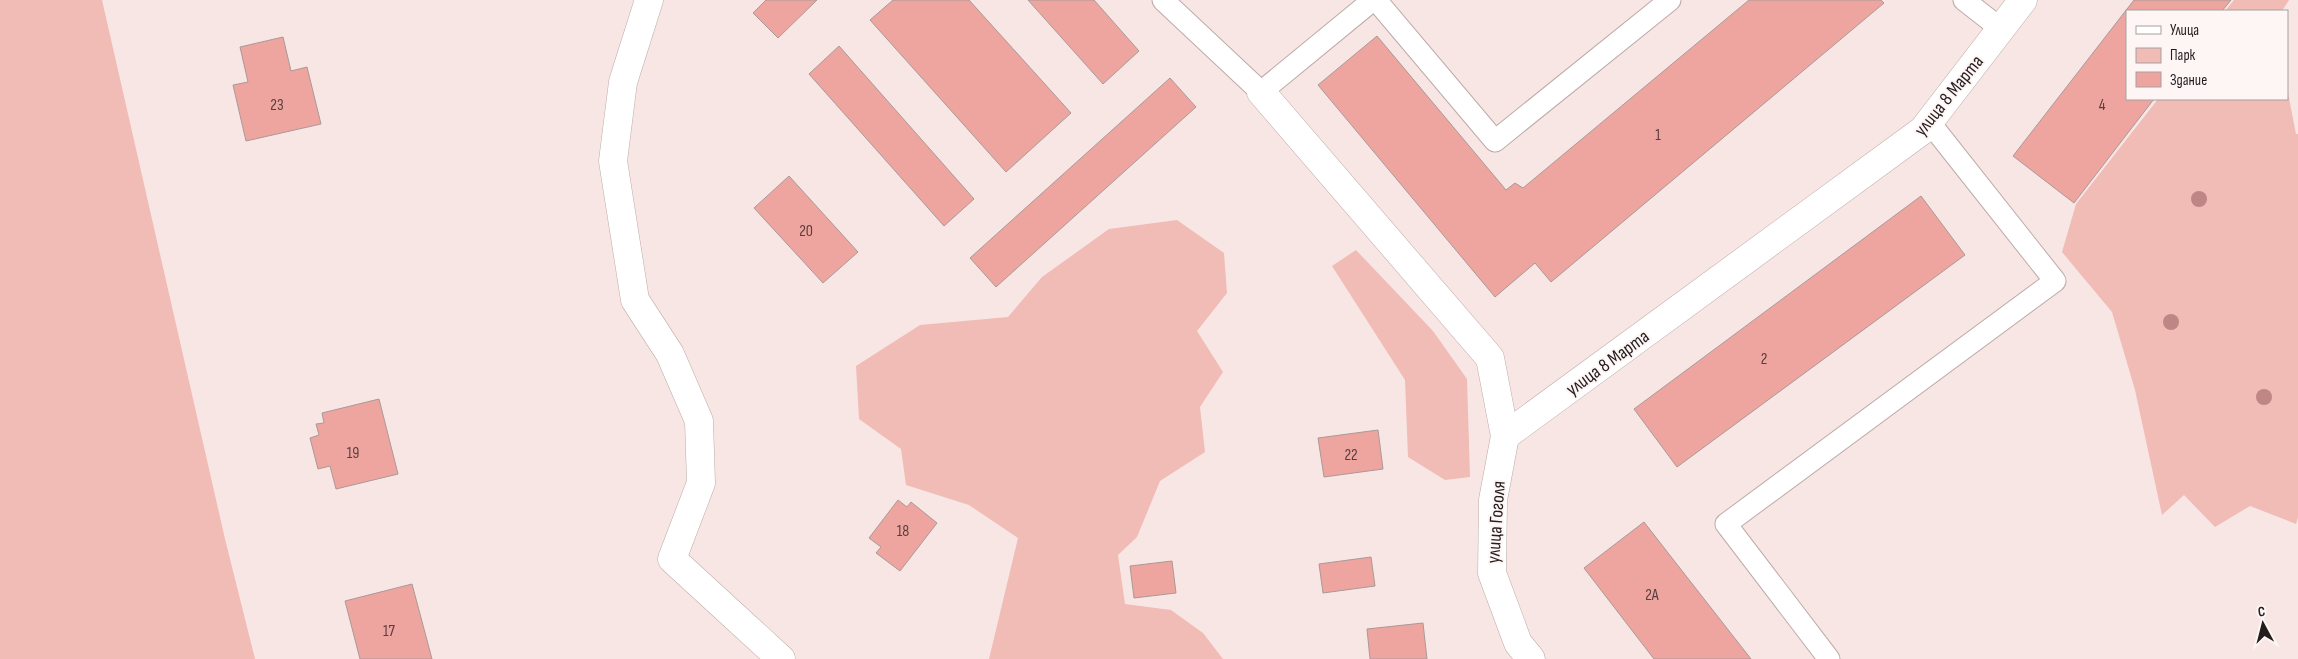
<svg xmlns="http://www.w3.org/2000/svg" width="2298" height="659" viewBox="0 0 2298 659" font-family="'Sofia Sans Condensed',sans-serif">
	<rect width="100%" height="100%" fill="#f8e6e4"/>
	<g fill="#f1bbb6">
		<polygon points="0,0 102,0 225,539 255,659 0,659"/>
		<polygon points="2234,0 2289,0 2282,11 2225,11"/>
		<polygon points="2287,88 2296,134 2298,134 2298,517 2296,524 2250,506 2215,527 2184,495 2162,515 2135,390 2112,312 2062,252 2076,204 2158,99 2287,99"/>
		<polygon points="1177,220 1224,253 1227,293 1197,331 1223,372 1200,407 1205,452 1160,481 1137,537 1118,555 1125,604 1171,610 1203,633 1223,659 989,659 1018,538 969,505 906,485 901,449 859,419 856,366 920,325 1008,317 1042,277 1109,229"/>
		<polygon points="1356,250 1433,331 1467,379 1470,477 1445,480 1408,457 1405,380 1332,266"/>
	</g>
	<g fill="#efa59f" stroke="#a99997">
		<polygon points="766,0 817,0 778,38 753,13"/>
		<polygon points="893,0 969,0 1071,113 1006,172 870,20"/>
		<polygon points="1028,0 1094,0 1139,51 1103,84"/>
		<polygon points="1749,0 1881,0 1884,3 1551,282 1535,263 1495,297 1318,85 1377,36 1506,190 1515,183 1523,188"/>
		<polygon points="2134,0 2231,0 2222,11 2127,11 2127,99 2154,99 2074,203 2013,156"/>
		<polygon points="283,37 291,71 307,67 321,124 246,141 233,85 248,82 240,47"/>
		<polygon points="839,46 974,199 944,226 809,74"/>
		<polygon points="1170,78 1196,107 996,287 970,258"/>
		<polygon points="789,176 858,252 823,283 754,208"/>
		<polygon points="1921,196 1965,255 1677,467 1634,409"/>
		<polygon points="379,399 398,474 336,489 330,466 318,469 310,438 319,435 316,424 324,423 322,413"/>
		<polygon points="1378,430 1383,469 1324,477 1318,438"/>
		<polygon points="898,500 907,507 911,502 937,523 900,571 876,553 881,547 869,538"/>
		<polygon points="1644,522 1672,558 1751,659 1654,659 1584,568"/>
		<polygon points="1371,557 1375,586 1323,593 1319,564"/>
		<polygon points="1172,561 1176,593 1134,598 1130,566"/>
		<polygon points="412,584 432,659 360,659 345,601"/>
		<polygon points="1423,623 1427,659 1370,659 1367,629"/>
	</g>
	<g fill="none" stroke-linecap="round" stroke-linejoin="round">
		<defs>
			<g id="service">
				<polyline points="1163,0 1261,92 1373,0"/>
				<polyline points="1376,0 1495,141 1670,0"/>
				<polyline points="1964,0 2001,29"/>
				<polyline points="1829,659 1726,524 2055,281 1930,123"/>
			</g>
			<g id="minor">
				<polyline points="649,0 623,82 613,161 635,300 670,354 699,421 701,483 672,559 781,659"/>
				<polyline points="1261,92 1490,358 1505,436 1493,500 1492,573 1518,643 1531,659"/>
				<polyline points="1505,436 1923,130 2023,0"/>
			</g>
		</defs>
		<use href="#service" stroke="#bcaba9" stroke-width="23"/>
		<use href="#minor" stroke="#bcaba9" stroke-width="29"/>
		<use href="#service" stroke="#fff" stroke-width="21"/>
		<use href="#minor" stroke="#fff" stroke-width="28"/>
	</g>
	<g fill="#be8684">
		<circle cx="2199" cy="199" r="8"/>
		<circle cx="2171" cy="322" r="8"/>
		<circle cx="2264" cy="397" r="8"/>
	</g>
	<g text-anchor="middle" stroke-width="4" stroke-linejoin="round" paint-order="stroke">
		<g font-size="16" fill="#573f3e">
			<text x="277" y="110">23</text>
			<text x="2102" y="110">4</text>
			<text x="1658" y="140">1</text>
			<text x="806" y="236">20</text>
			<text x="1764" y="364">2</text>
			<text x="353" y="458">19</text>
			<text x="1351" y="460">22</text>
			<text x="903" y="536">18</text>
			<text x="1652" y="600">2А</text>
			<text x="389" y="636">17</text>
		</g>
		<g font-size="19" fill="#241d1d" stroke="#fdf6f5">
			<text transform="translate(1948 95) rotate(-51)" y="7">улица 8 Марта</text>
			<text transform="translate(1607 362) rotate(-36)" y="7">улица 8 Марта</text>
			<text transform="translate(1495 522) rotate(-86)" y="7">улица Гоголя</text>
		</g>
	</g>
	<rect x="2126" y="10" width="162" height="90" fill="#fdf6f5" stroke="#a69f9f"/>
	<rect x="2136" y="26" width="25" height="8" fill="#ffffff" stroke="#a69f9f"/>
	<text x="2170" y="35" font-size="15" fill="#241d1d">Улица</text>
	<rect x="2136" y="48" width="25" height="15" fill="#f1bbb6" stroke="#a69f9f"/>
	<text x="2170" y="60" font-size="15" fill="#241d1d">Парк</text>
	<rect x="2136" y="72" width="25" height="15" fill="#efa59f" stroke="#a69f9f"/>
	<text x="2170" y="85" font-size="15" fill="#241d1d">Здание</text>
	<g transform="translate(2263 624) rotate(353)" stroke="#fdf6f5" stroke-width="4" paint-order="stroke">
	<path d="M0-4L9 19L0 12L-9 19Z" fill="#241d1d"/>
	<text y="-8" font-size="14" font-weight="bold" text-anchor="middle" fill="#241d1d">С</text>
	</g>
</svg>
